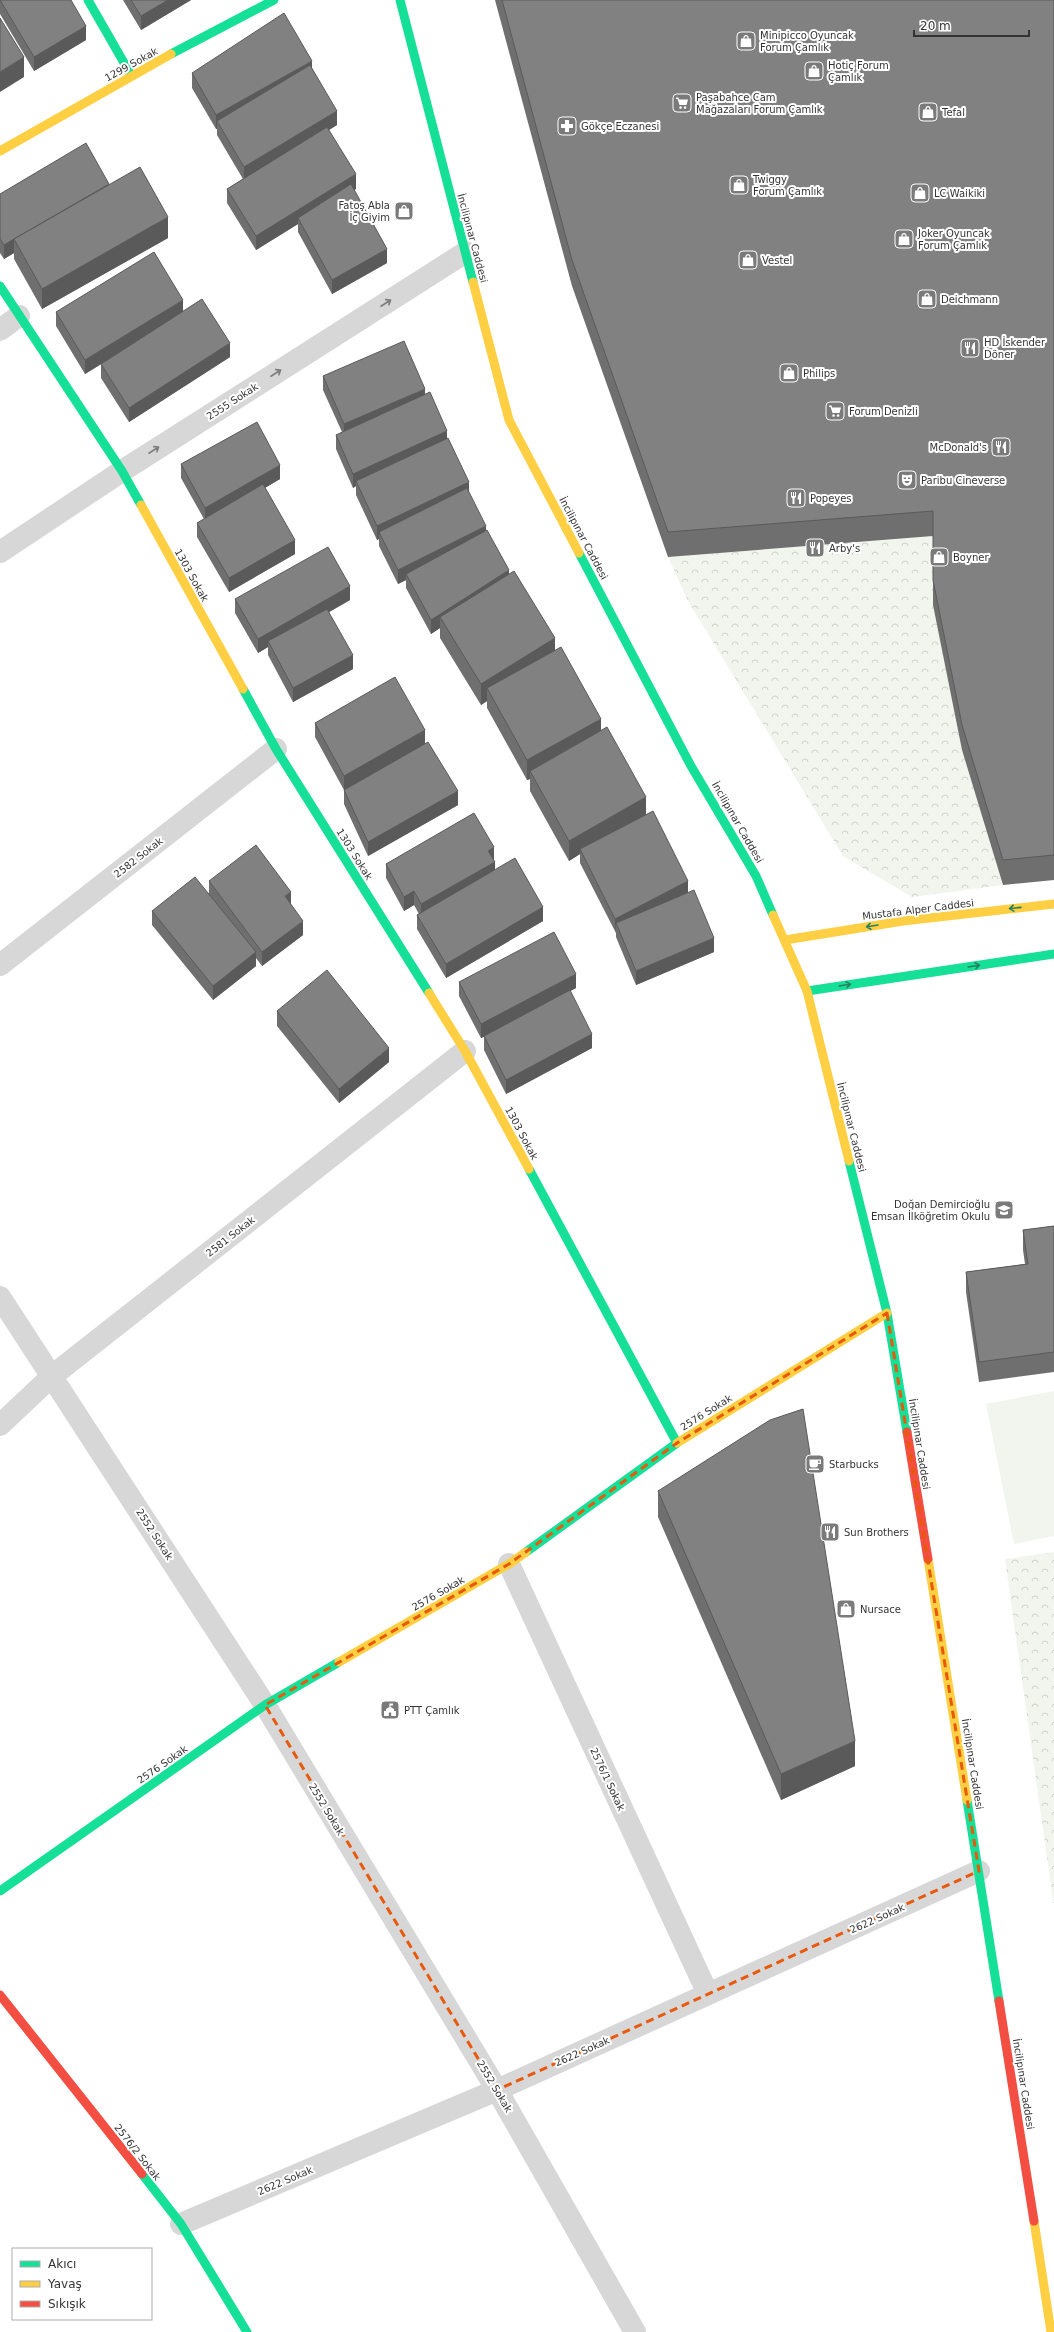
<svg xmlns="http://www.w3.org/2000/svg" width="1054" height="2332" viewBox="0 0 1054 2332" font-family="'DejaVu Sans',sans-serif">
	<defs>
		<pattern id="forest-crowns" width="20" height="18" patternUnits="userSpaceOnUse"><rect width="20" height="18" fill="#f1f5ed"/><path d="M2 6a3 3 0 1 1 6 0M12 15a3 3 0 1 1 6 0" fill="none" stroke="#cfd2cc"/></pattern>
	</defs>
	<rect width="100%" height="100%" fill="#fff"/>
	<g fill="url(#forest-crowns)">
		<polygon points="933,536 933,605 962,750 1003,885 912,897 843,856 688,601 668,557"/>
		<polygon points="1054,1552 1054,1907 1005,1559"/>
	</g>
	<polygon fill="#f1f5ed" points="1054,1391 1054,1536 1014,1544 986,1404"/>
	<g fill="none" stroke-linecap="round" stroke-linejoin="round">
		<g stroke="#d7d7d7" stroke-width="22">
			<polyline points="0,330 19,316"/>
			<polyline points="0,552 122,471 466,252"/>
			<polyline points="0,965 276,749"/>
			<polyline points="0,1297 265,1705 497,2090 635,2332"/>
			<polyline points="0,1425 52,1376 465,1051"/>
			<polyline points="509,1564 708,1994"/>
			<polyline points="181,2224 497,2090 979,1871"/>
		</g>
		<g stroke="#16e098" stroke-width="9">
			<polyline points="88,0 131,75"/>
			<polyline points="400,0 473,282"/>
			<polyline points="171,54 274,0"/>
			<polyline points="0,286 122,471 141,505"/>
			<polyline points="579,553 691,766 756,876 773,915"/>
			<polyline points="243,689 276,749 429,993"/>
			<polyline points="807,991 1054,954"/>
			<polyline points="849,1161 887,1313 907,1432"/>
			<polyline points="529,1169 677,1443"/>
			<polyline points="526,1552 677,1443"/>
			<polyline points="967,1800 999,2001"/>
			<polyline points="0,1891 265,1705 339,1662"/>
			<polyline points="142,2174 181,2224 247,2332"/>
		</g>
		<g stroke="#ffcf43" stroke-width="9">
			<polyline points="0,151 171,54"/>
			<polyline points="473,282 509,420 579,553"/>
			<polyline points="141,505 243,689"/>
			<polyline points="773,915 807,991 849,1161"/>
			<polyline points="785,940 903,921 1054,904"/>
			<polyline points="429,993 465,1051 529,1169"/>
			<polyline points="677,1443 887,1313"/>
			<polyline points="928,1559 967,1800"/>
			<polyline points="339,1662 509,1564 526,1552"/>
			<polyline points="1034,2221 1051,2332"/>
		</g>
		<g stroke="#f24e42" stroke-width="9">
			<polyline points="907,1432 928,1559"/>
			<polyline points="0,1995 142,2174"/>
			<polyline points="999,2001 1034,2221"/>
		</g>
	</g>
	<g fill="#6f6f6f">
		<polygon points="0,0 86,40 34,71 0,14"/>
		<polygon points="123,0 191,0 141,30"/>
		<polygon points="495,0 1054,0 1054,880 1003,885 962,750 933,605 933,536 668,557 572,286"/>
		<polygon points="312,69 337,125 329,130 356,189 354,190 387,263 332,294 298,232 298,224 256,250 227,203 227,189 243,179 217,135 217,129 216,129 192,88 192,73"/>
		<polygon points="109,185 168,238 42,309 14,259 14,253 4,259 0,253 0,194"/>
		<polygon points="183,311 230,357 129,422 101,378 101,364 85,374 56,326 56,312"/>
		<polygon points="323,376 425,395 447,438 469,493 486,530 509,574 555,650 601,730 688,892 714,952 636,985 616,937 616,933 580,863 580,854 569,861 530,791 530,779 527,780 487,708 487,701 481,705 440,638 440,628 431,634 406,588 406,580 398,584 379,546 379,539 377,540 356,495 356,486 353,488 336,449 336,435 342,432 323,390"/>
		<polygon points="181,464 280,479 265,488 295,554 229,592 197,537 197,523 204,519 181,478"/>
		<polygon points="235,599 350,600 329,612 353,669 293,702 268,655 268,647 258,653 235,613"/>
		<polygon points="315,723 425,744 458,805 368,856 344,804 344,790 315,737"/>
		<polygon points="494,860 495,870 543,921 446,978 417,929 417,915 419,914 414,905 404,911 386,878 386,864"/>
		<polygon points="209,881 303,935 262,966 256,958 256,966 213,1000 152,925 152,911 209,893"/>
		<polygon points="459,982 576,988 570,991 592,1048 506,1094 484,1050 484,1037 481,1038 459,996"/>
		<polygon points="277,1011 389,1062 339,1103 277,1026"/>
		<polygon points="1054,1226 1054,1372 979,1382 966,1292 966,1272 1025,1264 1023,1250 1023,1230"/>
		<polygon points="658,1491 855,1766 781,1800 658,1517"/>
	</g>
	<g fill="#5a5a5a">
		<polygon points="168,0 191,0 141,30 141,16"/>
		<polygon points="86,26 86,40 34,71 34,57"/>
		<polygon points="24,57 24,77 0,92 0,72"/>
		<polygon points="312,61 312,75 217,121 217,129 216,129 216,115"/>
		<polygon points="337,111 337,125 244,181 244,167"/>
		<polygon points="356,174 356,189 301,223 298,218 298,224 256,250 256,236"/>
		<polygon points="168,217 168,238 42,309 42,289"/>
		<polygon points="14,239 14,253 4,259 4,245"/>
		<polygon points="387,249 387,263 332,294 332,280"/>
		<polygon points="183,300 183,314 85,374 85,360"/>
		<polygon points="230,343 230,357 129,422 129,408"/>
		<polygon points="425,389 425,403 344,438 344,424"/>
		<polygon points="447,431 447,445 356,481 356,486 353,488 353,474"/>
		<polygon points="280,465 280,479 205,522 205,508"/>
		<polygon points="469,482 469,496 379,532 379,539 377,540 377,526"/>
		<polygon points="486,526 486,540 406,574 406,580 398,584 398,570"/>
		<polygon points="295,540 295,554 229,592 229,578"/>
		<polygon points="509,570 509,584 440,617 440,628 431,634 431,620"/>
		<polygon points="350,586 350,600 270,646 268,641 268,647 258,653 258,639"/>
		<polygon points="555,638 555,658 487,688 487,701 481,705 481,684"/>
		<polygon points="353,655 353,669 293,702 293,688"/>
		<polygon points="601,719 601,739 530,771 530,779 527,780 527,760"/>
		<polygon points="425,730 425,744 344,790 344,776"/>
		<polygon points="458,791 458,805 368,856 368,842"/>
		<polygon points="646,797 646,817 580,849 580,854 569,861 569,841"/>
		<polygon points="494,847 494,861 488,851"/>
		<polygon points="495,862 495,876 421,918 421,904"/>
		<polygon points="688,881 688,895 616,923 615,933 615,919"/>
		<polygon points="414,891 414,905 404,911 404,897"/>
		<polygon points="291,892 291,906 285,896"/>
		<polygon points="543,907 543,921 446,978 446,964"/>
		<polygon points="303,921 303,935 262,966 262,952"/>
		<polygon points="714,938 714,952 636,985 636,971"/>
		<polygon points="256,952 256,966 213,1000 213,986"/>
		<polygon points="576,974 576,988 481,1038 481,1024"/>
		<polygon points="592,1034 592,1048 506,1094 506,1080"/>
		<polygon points="389,1048 389,1062 339,1103 339,1089"/>
		<polygon points="855,1741 855,1766 781,1800 781,1774"/>
	</g>
	<g fill="#818181" stroke="#5a5a5a">
		<polygon points="0,0 71,0 86,26 34,57"/>
		<polygon points="131,0 168,0 141,16"/>
		<polygon points="502,0 1054,0 1054,855 1003,860 962,725 933,580 933,511 668,532 572,260"/>
		<polygon points="284,13 312,61 216,115 192,73"/>
		<polygon points="0,18 24,57 0,72"/>
		<polygon points="310,65 337,111 244,167 217,121"/>
		<polygon points="327,127 356,174 256,236 227,189"/>
		<polygon points="86,143 109,184 14,239 4,245 0,239 0,194"/>
		<polygon points="140,167 168,217 42,289 14,239"/>
		<polygon points="351,184 387,249 332,280 298,218"/>
		<polygon points="154,252 183,300 85,360 56,312"/>
		<polygon points="202,299 230,343 129,408 101,364"/>
		<polygon points="404,341 425,389 344,424 323,376"/>
		<polygon points="430,392 447,431 353,474 336,435"/>
		<polygon points="257,422 280,465 205,508 181,464"/>
		<polygon points="448,438 469,482 377,526 356,481"/>
		<polygon points="263,484 295,540 229,578 197,523"/>
		<polygon points="467,488 486,526 398,570 379,532"/>
		<polygon points="487,530 509,570 431,620 406,574"/>
		<polygon points="328,547 350,586 258,639 235,599"/>
		<polygon points="514,571 555,638 481,684 440,617"/>
		<polygon points="327,609 353,655 293,688 268,641"/>
		<polygon points="561,647 601,719 527,760 487,688"/>
		<polygon points="395,677 425,730 344,776 315,723"/>
		<polygon points="607,727 646,797 569,841 530,771"/>
		<polygon points="428,742 458,791 368,842 344,790"/>
		<polygon points="653,811 688,881 615,919 580,849"/>
		<polygon points="474,813 494,847 488,851 495,862 421,904 414,891 404,897 386,864"/>
		<polygon points="256,845 291,892 285,896 303,921 262,952 209,881"/>
		<polygon points="515,858 543,907 446,964 417,915"/>
		<polygon points="195,877 256,952 213,986 152,911"/>
		<polygon points="694,890 714,938 636,971 616,923"/>
		<polygon points="554,932 576,974 481,1024 459,982"/>
		<polygon points="327,970 389,1048 339,1089 277,1011"/>
		<polygon points="570,990 592,1034 506,1080 484,1036"/>
		<polygon points="1054,1226 1054,1352 979,1362 966,1272 1028,1264 1023,1230"/>
		<polygon points="803,1409 855,1741 781,1774 658,1491 770,1420"/>
	</g>
	<defs><path id="oneway-shaft" d="M-6 0H5M1.5-3L5.5 0L1.5 3" fill="none" stroke-width="1.6" stroke-linecap="round" stroke-linejoin="round"/></defs>
	<g stroke="#7d7d7d">
		<use href="#oneway-shaft" transform="translate(386 303) rotate(-33)"/>
		<use href="#oneway-shaft" transform="translate(276 373) rotate(-33)"/>
		<use href="#oneway-shaft" transform="translate(154 450) rotate(-33)"/>
	</g>
	<g stroke="#268160">
		<use href="#oneway-shaft" transform="translate(1015 908) rotate(174)"/>
		<use href="#oneway-shaft" transform="translate(872 926) rotate(171)"/>
		<use href="#oneway-shaft" transform="translate(974 966) rotate(-9)"/>
		<use href="#oneway-shaft" transform="translate(845 985) rotate(-9)"/>
	</g>
	<path fill="none" stroke="#e8590c" stroke-width="3" stroke-dasharray="8 5" stroke-linejoin="round" d="M887 1313 979 1871 497 2090 265 1705 509 1564 677 1443Z"/>
	<defs>
		<symbol id="shop-square" viewBox="-11 -11 22 22"><rect x="-9" y="-9" width="18" height="18" rx="4" fill="#7a7a7a" stroke="#fff"/><path d="M-5-2.5h2.3a2.7 3.5 0 0 1 5.4 0H5L5.5 6h-11ZM-1.5-2.5h3a1.5 2.3 0 0 0-3 0Z" fill="#fff"/></symbol>
		<symbol id="supermarket-square" viewBox="-11 -11 22 22"><rect x="-9" y="-9" width="18" height="18" rx="4" fill="#7a7a7a" stroke="#fff"/><path d="M-6-5.5h2.5l.6 2H6L4.5 2H-2.5L-4.4-4H-6ZM-1.5 3.2a1.3 1.3 0 1 0 .1 0ZM3 3.2a1.3 1.3 0 1 0 .1 0Z" fill="#fff"/></symbol>
		<symbol id="pharmacy-square" viewBox="-11 -11 22 22"><rect x="-9" y="-9" width="18" height="18" rx="4" fill="#7a7a7a" stroke="#fff"/><path d="M-2-6h4v4h4v4h-4v4h-4v-4h-4v-4h4Z" fill="#fff"/></symbol>
		<symbol id="restaurant-square" viewBox="-11 -11 22 22"><rect x="-9" y="-9" width="18" height="18" rx="4" fill="#7a7a7a" stroke="#fff"/><path d="M-5-6h1v4h1v-4h1v4h1v-4h1v5L-1.5 .5V6h-2V.5L-5-1ZM5-6V6H3V1.5H1.5Q1.5-4 5-6Z" fill="#fff"/></symbol>
		<symbol id="theatre-square" viewBox="-11 -11 22 22"><rect x="-9" y="-9" width="18" height="18" rx="4" fill="#7a7a7a" stroke="#fff"/><path d="M-5-5.5Q0-4 5-5.5V0Q5 5 0 6Q-5 5-5 0ZM-3.3-2.5H-1v1.5H-3.3ZM1-2.5H3.3v1.5H1ZM-2.8 1Q0 5.5 2.8 1Z" fill="#fff"/></symbol>
		<symbol id="school-square" viewBox="-11 -11 22 22"><rect x="-9" y="-9" width="18" height="18" rx="4" fill="#7a7a7a" stroke="#fff"/><path d="M0-5L7-2L0 1L-7-2ZM-4 1L0 2.5L4 1V4Q0 6-4 4Z" fill="#fff"/></symbol>
		<symbol id="cafe-square" viewBox="-11 -11 22 22"><rect x="-9" y="-9" width="18" height="18" rx="4" fill="#7a7a7a" stroke="#fff"/><path d="M-5.5-4.5H6V0H3Q3 3.5 0 3.5H-2.5Q-5.5 3.5-5.5 0ZM3-3.2v2h1.7v-2ZM-6 4.5H4V6H-6Z" fill="#fff"/></symbol>
		<symbol id="civic-square" viewBox="-11 -11 22 22"><rect x="-9" y="-9" width="18" height="18" rx="4" fill="#7a7a7a" stroke="#fff"/><path d="M-.6-6.5H3V-4.5H.6V-3L4-1V1h2V6H-6V1h2V-1L-.6-3ZM-1.2 2.5V6h2.4V2.5Z" fill="#fff"/></symbol>
	</defs>
	<g fill-rule="evenodd">
		<use href="#shop-square" x="735" y="30" width="22" height="22"/>
		<use href="#shop-square" x="803" y="60" width="22" height="22"/>
		<use href="#supermarket-square" x="671" y="92" width="22" height="22"/>
		<use href="#shop-square" x="917" y="101" width="22" height="22"/>
		<use href="#pharmacy-square" x="556" y="115" width="22" height="22"/>
		<use href="#shop-square" x="728" y="174" width="22" height="22"/>
		<use href="#shop-square" x="909" y="182" width="22" height="22"/>
		<use href="#shop-square" x="393" y="200" width="22" height="22"/>
		<use href="#shop-square" x="893" y="228" width="22" height="22"/>
		<use href="#shop-square" x="737" y="249" width="22" height="22"/>
		<use href="#shop-square" x="916" y="288" width="22" height="22"/>
		<use href="#restaurant-square" x="959" y="337" width="22" height="22"/>
		<use href="#shop-square" x="778" y="362" width="22" height="22"/>
		<use href="#supermarket-square" x="824" y="400" width="22" height="22"/>
		<use href="#restaurant-square" x="990" y="436" width="22" height="22"/>
		<use href="#theatre-square" x="896" y="469" width="22" height="22"/>
		<use href="#restaurant-square" x="785" y="487" width="22" height="22"/>
		<use href="#restaurant-square" x="804" y="537" width="22" height="22"/>
		<use href="#shop-square" x="928" y="546" width="22" height="22"/>
		<use href="#school-square" x="993" y="1199" width="22" height="22"/>
		<use href="#cafe-square" x="804" y="1453" width="22" height="22"/>
		<use href="#restaurant-square" x="819" y="1521" width="22" height="22"/>
		<use href="#shop-square" x="835" y="1598" width="22" height="22"/>
		<use href="#civic-square" x="379" y="1699" width="22" height="22"/>
	</g>
	<g text-anchor="middle" stroke-width="4" stroke-linejoin="round" paint-order="stroke">
		<g font-size="10" fill="#333" stroke="#fff" text-anchor="start">
			<text x="760" y="39">Minipicco Oyuncak<tspan x="760" dy="12">Forum Çamlık</tspan></text>
			<text x="828" y="69">Hotiç Forum<tspan x="828" dy="12">Çamlık</tspan></text>
			<text x="696" y="101">Paşabahce Cam<tspan x="696" dy="12">Mağazaları Forum Çamlık</tspan></text>
			<text x="942" y="116">Tefal</text>
			<text x="581" y="130">Gökçe Eczanesi</text>
			<text x="753" y="183">Twiggy<tspan x="753" dy="12">Forum Çamlık</tspan></text>
			<text x="934" y="197">LC Waikiki</text>
			<text x="390" y="209" text-anchor="end">Fatoş Abla<tspan x="390" dy="12">İç Giyim</tspan></text>
			<text x="918" y="237">Joker Oyuncak<tspan x="918" dy="12">Forum Çamlık</tspan></text>
			<text x="762" y="264">Vestel</text>
			<text x="941" y="303">Deichmann</text>
			<text x="984" y="346">HD İskender<tspan x="984" dy="12">Döner</tspan></text>
			<text x="803" y="377">Philips</text>
			<text x="849" y="415">Forum Denizli</text>
			<text x="987" y="451" text-anchor="end">McDonald's</text>
			<text x="921" y="484">Paribu Cineverse</text>
			<text x="810" y="502">Popeyes</text>
			<text x="829" y="552">Arby's</text>
			<text x="953" y="561">Boyner</text>
			<text x="990" y="1208" text-anchor="end">Doğan Demircioğlu<tspan x="990" dy="12">Emsan İlköğretim Okulu</tspan></text>
			<text x="829" y="1468">Starbucks</text>
			<text x="844" y="1536">Sun Brothers</text>
			<text x="860" y="1613">Nursace</text>
			<text x="404" y="1714">PTT Çamlık</text>
		</g>
		<g font-size="10" fill="#333" stroke="#fff">
			<text transform="translate(131 64) rotate(-29)" y="4">1299 Sokak</text>
			<text transform="translate(473 238) rotate(75)" y="4">İncilipınar Caddesi</text>
			<text transform="translate(232 401) rotate(-33)" y="4">2555 Sokak</text>
			<text transform="translate(584 538) rotate(62)" y="4">İncilipınar Caddesi</text>
			<text transform="translate(192 575) rotate(61)" y="4">1303 Sokak</text>
			<text transform="translate(738 822) rotate(60)" y="4">İncilipınar Caddesi</text>
			<text transform="translate(355 854) rotate(58)" y="4">1303 Sokak</text>
			<text transform="translate(138 857) rotate(-38)" y="4">2582 Sokak</text>
			<text transform="translate(918 909) rotate(-7)" y="4">Mustafa Alper Caddesi</text>
			<text transform="translate(852 1127) rotate(76)" y="4">İncilipınar Caddesi</text>
			<text transform="translate(522 1133) rotate(62)" y="4">1303 Sokak</text>
			<text transform="translate(230 1236) rotate(-38)" y="4">2581 Sokak</text>
			<text transform="translate(706 1412) rotate(-32)" y="4">2576 Sokak</text>
			<text transform="translate(920 1444) rotate(81)" y="4">İncilipınar Caddesi</text>
			<text transform="translate(155 1534) rotate(57)" y="4">2552 Sokak</text>
			<text transform="translate(438 1593) rotate(-30)" y="4">2576 Sokak</text>
			<text transform="translate(162 1764) rotate(-35)" y="4">2576 Sokak</text>
			<text transform="translate(973 1764) rotate(81)" y="4">İncilipınar Caddesi</text>
			<text transform="translate(608 1779) rotate(65)" y="4">2576/1 Sokak</text>
			<text transform="translate(327 1809) rotate(59)" y="4">2552 Sokak</text>
			<text transform="translate(877 1918) rotate(-24)" y="4">2622 Sokak</text>
			<text transform="translate(582 2051) rotate(-24)" y="4">2622 Sokak</text>
			<text transform="translate(1024 2084) rotate(81)" y="4">İncilipınar Caddesi</text>
			<text transform="translate(495 2086) rotate(59)" y="4">2552 Sokak</text>
			<text transform="translate(138 2152) rotate(52)" y="4">2576/2 Sokak</text>
			<text transform="translate(285 2180) rotate(-23)" y="4">2622 Sokak</text>
		</g>
	</g>
	<rect x="12" y="2248" width="140" height="72" fill="#ffffff" stroke="#adadad"/>
	<rect x="20" y="2261" width="20" height="6" fill="#16e098" stroke="#adadad"/>
	<text x="48" y="2268" font-size="12" fill="#333333">Akıcı</text>
	<rect x="20" y="2281" width="20" height="6" fill="#ffcf43" stroke="#adadad"/>
	<text x="48" y="2288" font-size="12" fill="#333333">Yavaş</text>
	<rect x="20" y="2301" width="20" height="6" fill="#f24e42" stroke="#adadad"/>
	<text x="48" y="2308" font-size="12" fill="#333333">Sıkışık</text>
	<path d="M914 30v6h115v-6" fill="none" stroke="#333333" stroke-width="2"/>
	<text x="920" y="30" font-size="12" fill="#333333" stroke="#ffffff" stroke-width="3" paint-order="stroke">20 m</text>
</svg>
